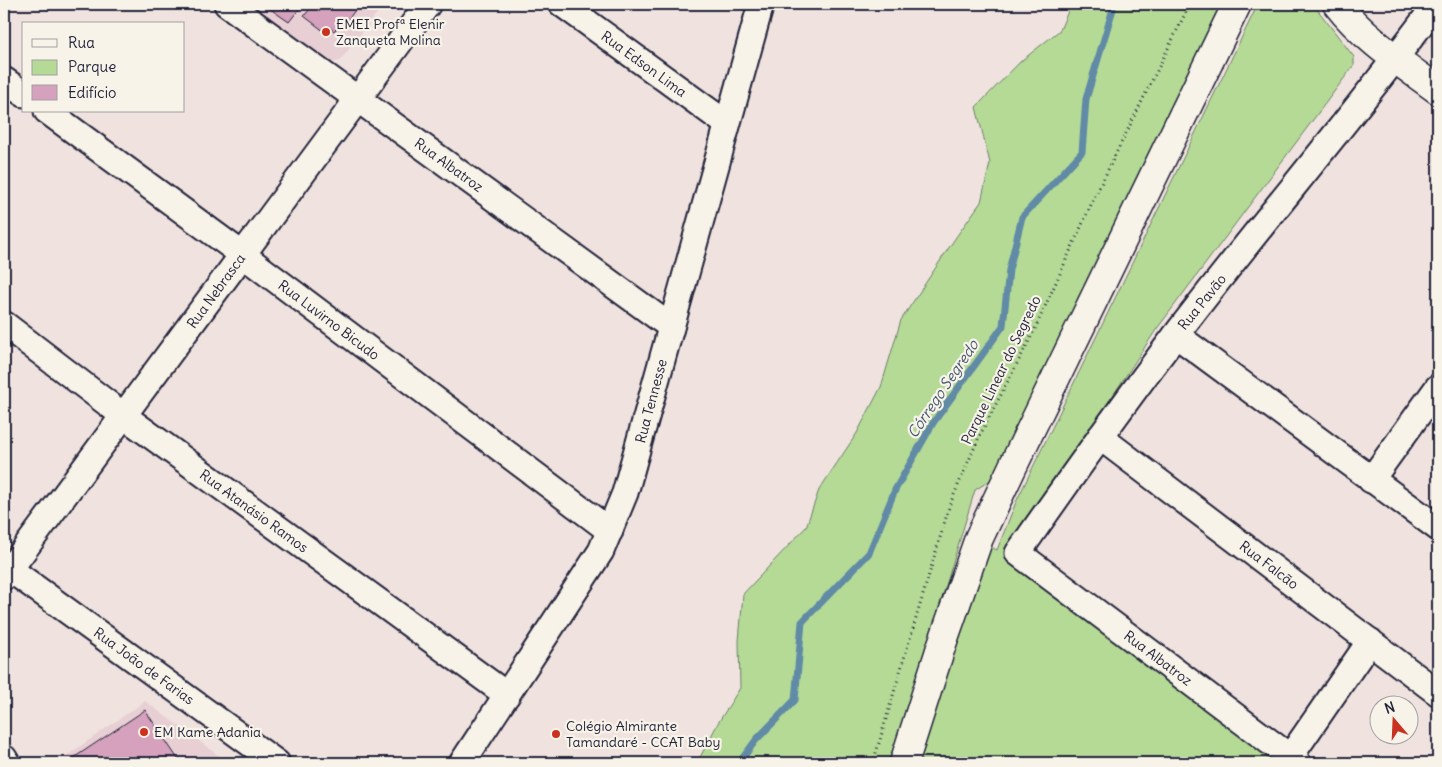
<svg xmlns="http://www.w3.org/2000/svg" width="1442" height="767" viewBox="0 0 1442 767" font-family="Delius,sans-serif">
	<rect width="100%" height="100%" fill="#f0e3df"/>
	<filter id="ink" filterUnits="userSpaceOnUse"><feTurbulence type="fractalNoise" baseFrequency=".02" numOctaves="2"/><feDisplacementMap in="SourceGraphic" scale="10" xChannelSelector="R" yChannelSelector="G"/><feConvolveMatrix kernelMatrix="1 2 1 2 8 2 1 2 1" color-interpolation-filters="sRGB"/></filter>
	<g filter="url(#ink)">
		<g fill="#e8cfd4">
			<polygon points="250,4 384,4 340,61 331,63"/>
			<polygon points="145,701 229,763 56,763"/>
		</g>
		<g fill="#b4da96" stroke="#6b7e68">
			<polygon points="1071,4 1214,4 1224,27 1013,466 975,490 892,763 697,763 718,723 740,688 739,641 743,594 806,527 819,490 857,433 881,387 901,320 956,237 981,202 990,163 976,107 1020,62 1060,30"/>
			<polygon points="1258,4 1313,4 1354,57 1354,65 1156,330 1077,450 1015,560 1276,763 915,763 987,545 997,550 1016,502"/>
		</g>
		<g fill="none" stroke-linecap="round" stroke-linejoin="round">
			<polyline stroke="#608aa5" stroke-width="7" points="739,763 756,740 795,700 802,622 869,553 895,490 933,423 1003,326 1009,270 1022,217 1082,152 1086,99 1113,9 1112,4"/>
		</g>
		<g fill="#d5a1bc" stroke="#22223b">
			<polygon points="263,4 303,4 289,22"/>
			<polygon points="308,4 360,4 342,27 340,25 334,31 329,27 325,32 304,16 310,9 306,6"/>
			<polygon points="145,710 178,759 173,763 66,763"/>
		</g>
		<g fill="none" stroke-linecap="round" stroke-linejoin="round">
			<defs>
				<g id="street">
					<polyline points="227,4 671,327"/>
					<polyline points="562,4 727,124"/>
					<polyline points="4,80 24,94"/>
					<polyline points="47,111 243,255 610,531"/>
					<polyline points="4,324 124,416 507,695"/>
					<polyline points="1176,335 1438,528"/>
					<polyline points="1100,437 1438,693"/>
					<polyline points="1371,480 1438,387"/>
					<polyline points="11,570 277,763"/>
					<polyline points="4,577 428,4"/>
					<polyline points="1290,757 1370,641"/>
					<polyline points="4,758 7,763"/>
					<polyline points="462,763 601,551 625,493 761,4"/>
					<path d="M1298 763 1018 553C1069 480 1121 407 1175 336 1260 224 1353 118 1436 4"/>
				</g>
				<g id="secondary">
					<path d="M1337 4C1364 39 1403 64 1438 90"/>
					<polyline points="904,763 942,644 979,538 1013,466 1237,4"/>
				</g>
			</defs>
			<use href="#street" stroke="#22223b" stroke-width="29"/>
			<use href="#secondary" stroke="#22223b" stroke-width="31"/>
			<polyline stroke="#22223b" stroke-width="3" stroke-dasharray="1 4" stroke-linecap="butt" points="873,763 950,504 979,437 1034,331 1095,196 1190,4"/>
			<use href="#street" stroke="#f7f3e8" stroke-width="25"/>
			<use href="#secondary" stroke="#f7f3e8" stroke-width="28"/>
		</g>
	</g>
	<g fill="#c8321e" stroke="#f7f3e8" stroke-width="2">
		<circle cx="326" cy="32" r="5"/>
		<circle cx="144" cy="732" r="5"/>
		<circle cx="556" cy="734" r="5"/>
	</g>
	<g text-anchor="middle" stroke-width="4.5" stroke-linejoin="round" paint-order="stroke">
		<g font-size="14" fill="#22223b" stroke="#f7f3e8" text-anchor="start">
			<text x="336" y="29">EMEI Profª Elenir<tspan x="336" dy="16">Zanqueta Molina</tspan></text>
			<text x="566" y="731">Colégio Almirante<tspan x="566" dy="16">Tamandaré - CCAT Baby</tspan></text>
			<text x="154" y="737">EM Kame Adania</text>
		</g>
		<g font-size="14" fill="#22223b" stroke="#f7f3e8">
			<text transform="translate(644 64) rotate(36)" y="5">Rua Edson Lima</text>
			<text transform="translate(449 165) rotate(36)" y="5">Rua Albatroz</text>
			<text transform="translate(216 291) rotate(-54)" y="5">Rua Nebrasca</text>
			<text transform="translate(1202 302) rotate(-51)" y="5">Rua Pavão</text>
			<text transform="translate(329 320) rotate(37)" y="5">Rua Luvirno Bicudo</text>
			<text transform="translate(1001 370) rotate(-64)" y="5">Parque Linear do Segredo</text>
			<text transform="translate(651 401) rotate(-75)" y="5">Rua Tennesse</text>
			<text transform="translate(254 511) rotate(36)" y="5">Rua Atanásio Ramos</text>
			<text transform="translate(1269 565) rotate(37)" y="5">Rua Falcão</text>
			<text transform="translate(1158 658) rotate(37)" y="5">Rua Albatroz</text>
			<text transform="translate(144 666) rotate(36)" y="5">Rua João de Farias</text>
		</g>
		<g font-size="15" font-style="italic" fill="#415670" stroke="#f7f3e8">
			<text transform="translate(943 389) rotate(-56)" y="5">Córrego Segredo</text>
		</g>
	</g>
	<rect width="1442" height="767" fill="none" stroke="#f7f3e8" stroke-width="20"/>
	<rect x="10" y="10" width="1422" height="747" fill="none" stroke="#22223b" stroke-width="2" filter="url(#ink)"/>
	<rect x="22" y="22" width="162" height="90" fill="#f7f3e8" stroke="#a29fa3"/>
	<rect x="32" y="39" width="25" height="8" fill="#f7f3e8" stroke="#a29fa3"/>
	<text x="68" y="48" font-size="15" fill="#22223b">Rua</text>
	<rect x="32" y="60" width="25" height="15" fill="#b4da96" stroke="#a29fa3"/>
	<text x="68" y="72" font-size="15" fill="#22223b">Parque</text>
	<rect x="32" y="85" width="25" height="15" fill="#d5a1bc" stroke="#a29fa3"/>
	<text x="68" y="98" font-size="15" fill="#22223b">Edifício</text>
	<g transform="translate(1394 720) rotate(341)"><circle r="24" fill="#f7f3e8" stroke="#a29fa3"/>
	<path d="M0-4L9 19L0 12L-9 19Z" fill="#c8321e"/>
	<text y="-8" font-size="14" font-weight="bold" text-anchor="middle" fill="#22223b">N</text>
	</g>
</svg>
